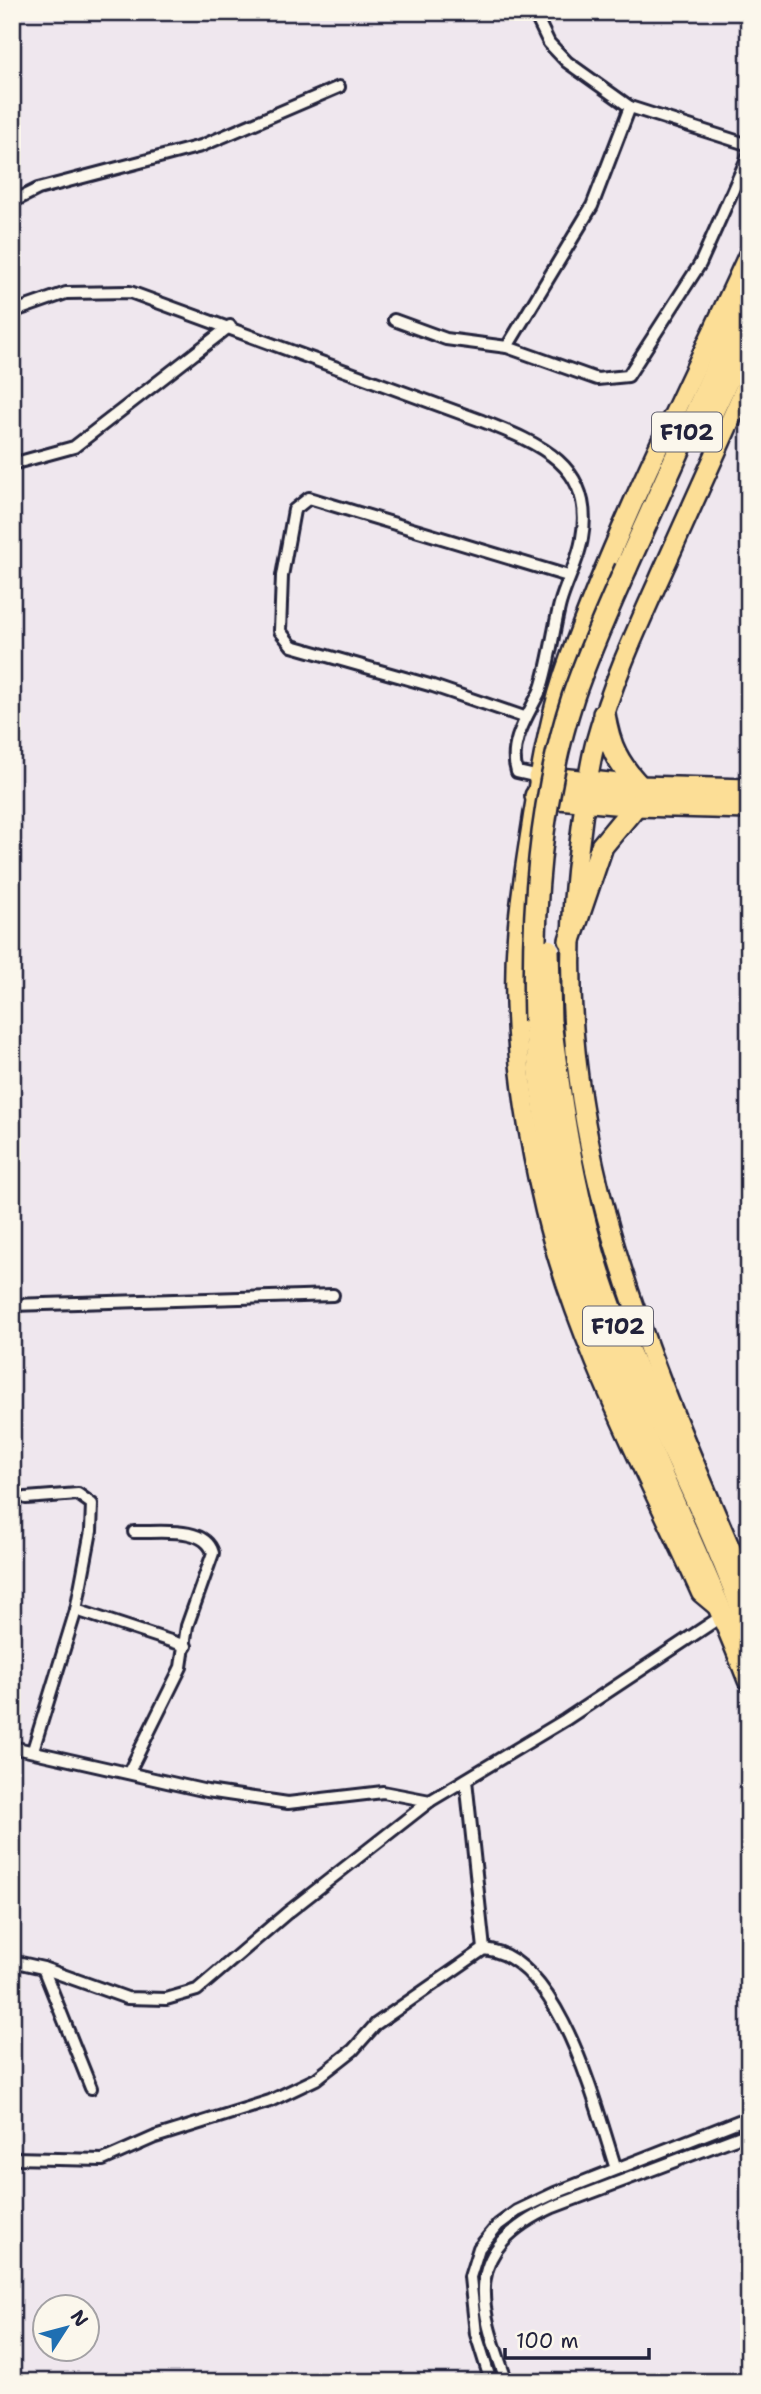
<svg xmlns="http://www.w3.org/2000/svg" width="761" height="2394" viewBox="0 0 761 2394" font-family="'Shantell Sans',sans-serif">
	<rect width="100%" height="100%" fill="#efe7ee"/>
	<filter id="ink" filterUnits="userSpaceOnUse"><feTurbulence type="fractalNoise" baseFrequency=".0143" numOctaves="2"/><feDisplacementMap in="SourceGraphic" scale="14" xChannelSelector="R" yChannelSelector="G"/><feConvolveMatrix kernelMatrix="1 2 1 2 8 2 1 2 1" color-interpolation-filters="sRGB"/></filter>
	<g filter="url(#ink)">
		<g fill="none" stroke-linecap="round" stroke-linejoin="round">
			<defs>
				<g id="street">
					<polyline points="534,12 549,43 567,62 630,107 749,145"/>
					<polyline points="12,202 38,189 201,146 339,87"/>
					<path d="M12 312 66 293 130 292 482 421C538 443 595 465 582 538 579 560 566 582 560 604 554 626 547 677 539 693 527 717 508 744 517 772L539 777"/>
					<polyline points="394,320 446,339 507,347 597,379 628,376 700,264 749,154"/>
					<polyline points="507,347 592,206 630,107"/>
					<polyline points="12,464 74,447 230,326"/>
					<polyline points="524,717 433,686 292,646 280,631 282,576 294,510 309,498 568,576"/>
					<polyline points="12,1305 333,1295"/>
					<polyline points="26,1498 78,1494 92,1504 91,1531 76,1610 186,1646"/>
					<polyline points="12,1747 207,1791 288,1803 383,1792 430,1801"/>
					<polyline points="33,1750 76,1610"/>
					<path d="M129 1772 181 1667 187 1626 213 1553C205 1525 158 1533 134 1532"/>
					<polyline points="466,1780 484,1949"/>
					<polyline points="12,1961 43,1968 127,1998 166,1999 197,1990 287,1913 430,1801 565,1720 716,1620 720,1612"/>
					<polyline points="43,1968 91,2088"/>
					<path d="M12 2158 103 2160 155 2137 270 2101 316 2079 353 2050 376 2024 484 1949C560 1956 596 2108 616 2169"/>
					<polyline points="491,2382 476,2334 470,2277 479,2248 498,2225 517,2211 555,2193 749,2117"/>
					<path d="M507 2382C477 2301 462 2249 553 2207L749 2133"/>
				</g>
				<g id="primary">
					<path d="M719 1608 701 1593C645 1469 577 1344 545 1211 524 1122 510 1027 517 936 520 896 527 856 533 816 542 762 551 708 570 657 619 521 689 385 749 253"/>
					<path d="M743 1613 748 1589C641 1340 540 1118 580 839 584 808 587 775 595 744 612 682 639 624 665 566 693 504 721 441 749 379"/>
				</g>
				<g id="highway">
					<polyline points="701,436 749,334"/>
					<polyline points="626,568 749,295"/>
					<path d="M604 714C609 746 618 764 640 787"/>
					<polyline points="539,777 640,787 749,790"/>
					<polyline points="536,796 636,805 749,808"/>
					<polyline points="570,940 602,846 636,805"/>
					<path d="M535 1021C541 1103 553 1183 578 1261 623 1405 695 1540 749 1680"/>
					<path d="M550 1021C563 1124 579 1229 618 1326 659 1428 714 1526 749 1629"/>
				</g>
			</defs>
			<use href="#street" stroke="#22223b" stroke-width="16"/>
			<use href="#primary" stroke="#22223b" stroke-width="23"/>
			<use href="#highway" stroke="#22223b" stroke-width="26"/>
			<use href="#street" stroke="#fbf7ec" stroke-width="10"/>
			<use href="#primary" stroke="#fcde96" stroke-width="18"/>
			<use href="#highway" stroke="#fcde96" stroke-width="21"/>
			<defs>
				<g id="highway-bridge">
					<polyline points="548,950 550,1021"/>
					<path d="M535 1021C532 912 539 802 573 697 588 653 607 611 626 568"/>
				</g>
			</defs>
			<use href="#highway-bridge" stroke="#22223b" stroke-width="26" stroke-linecap="butt"/>
			<use href="#highway-bridge" stroke="#fcde96" stroke-width="21"/>
		</g>
	</g>
	<g text-anchor="middle" stroke-width="5" stroke-linejoin="round" paint-order="stroke">
		<g fill="#fbf7ec" stroke="#636270" stroke-width="2">
			<rect x="652" y="412.5" width="70" height="39" rx="5"/>
			<rect x="583" y="1306.5" width="70" height="39" rx="5"/>
		</g>
		<g font-size="23" font-weight="bold" fill="#22223b">
			<text x="687" y="440">F102</text>
			<text x="618" y="1334">F102</text>
		</g>
	</g>
	<rect width="761" height="2394" fill="none" stroke="#fbf7ec" stroke-width="42"/>
	<rect x="21" y="21" width="719" height="2352" fill="none" stroke="#22223b" stroke-width="2.5" filter="url(#ink)"/>
	<g transform="translate(66 2328) rotate(54)"><circle r="33" fill="#fbf7ec" stroke="#a4a2a5" stroke-width="2"/>
	<path d="M0-5L12 26L0 18L-12 26Z" fill="#1f6fb2"/>
	<text y="-10" font-size="19" font-weight="bold" text-anchor="middle" fill="#22223b">N</text>
	</g>
	<path d="M505 2348v10h144v-10" fill="none" stroke="#22223b" stroke-width="3.5"/>
	<text x="516" y="2348" font-size="21" fill="#22223b" stroke="#fbf7ec" stroke-width="5" paint-order="stroke">100 m</text>
</svg>
